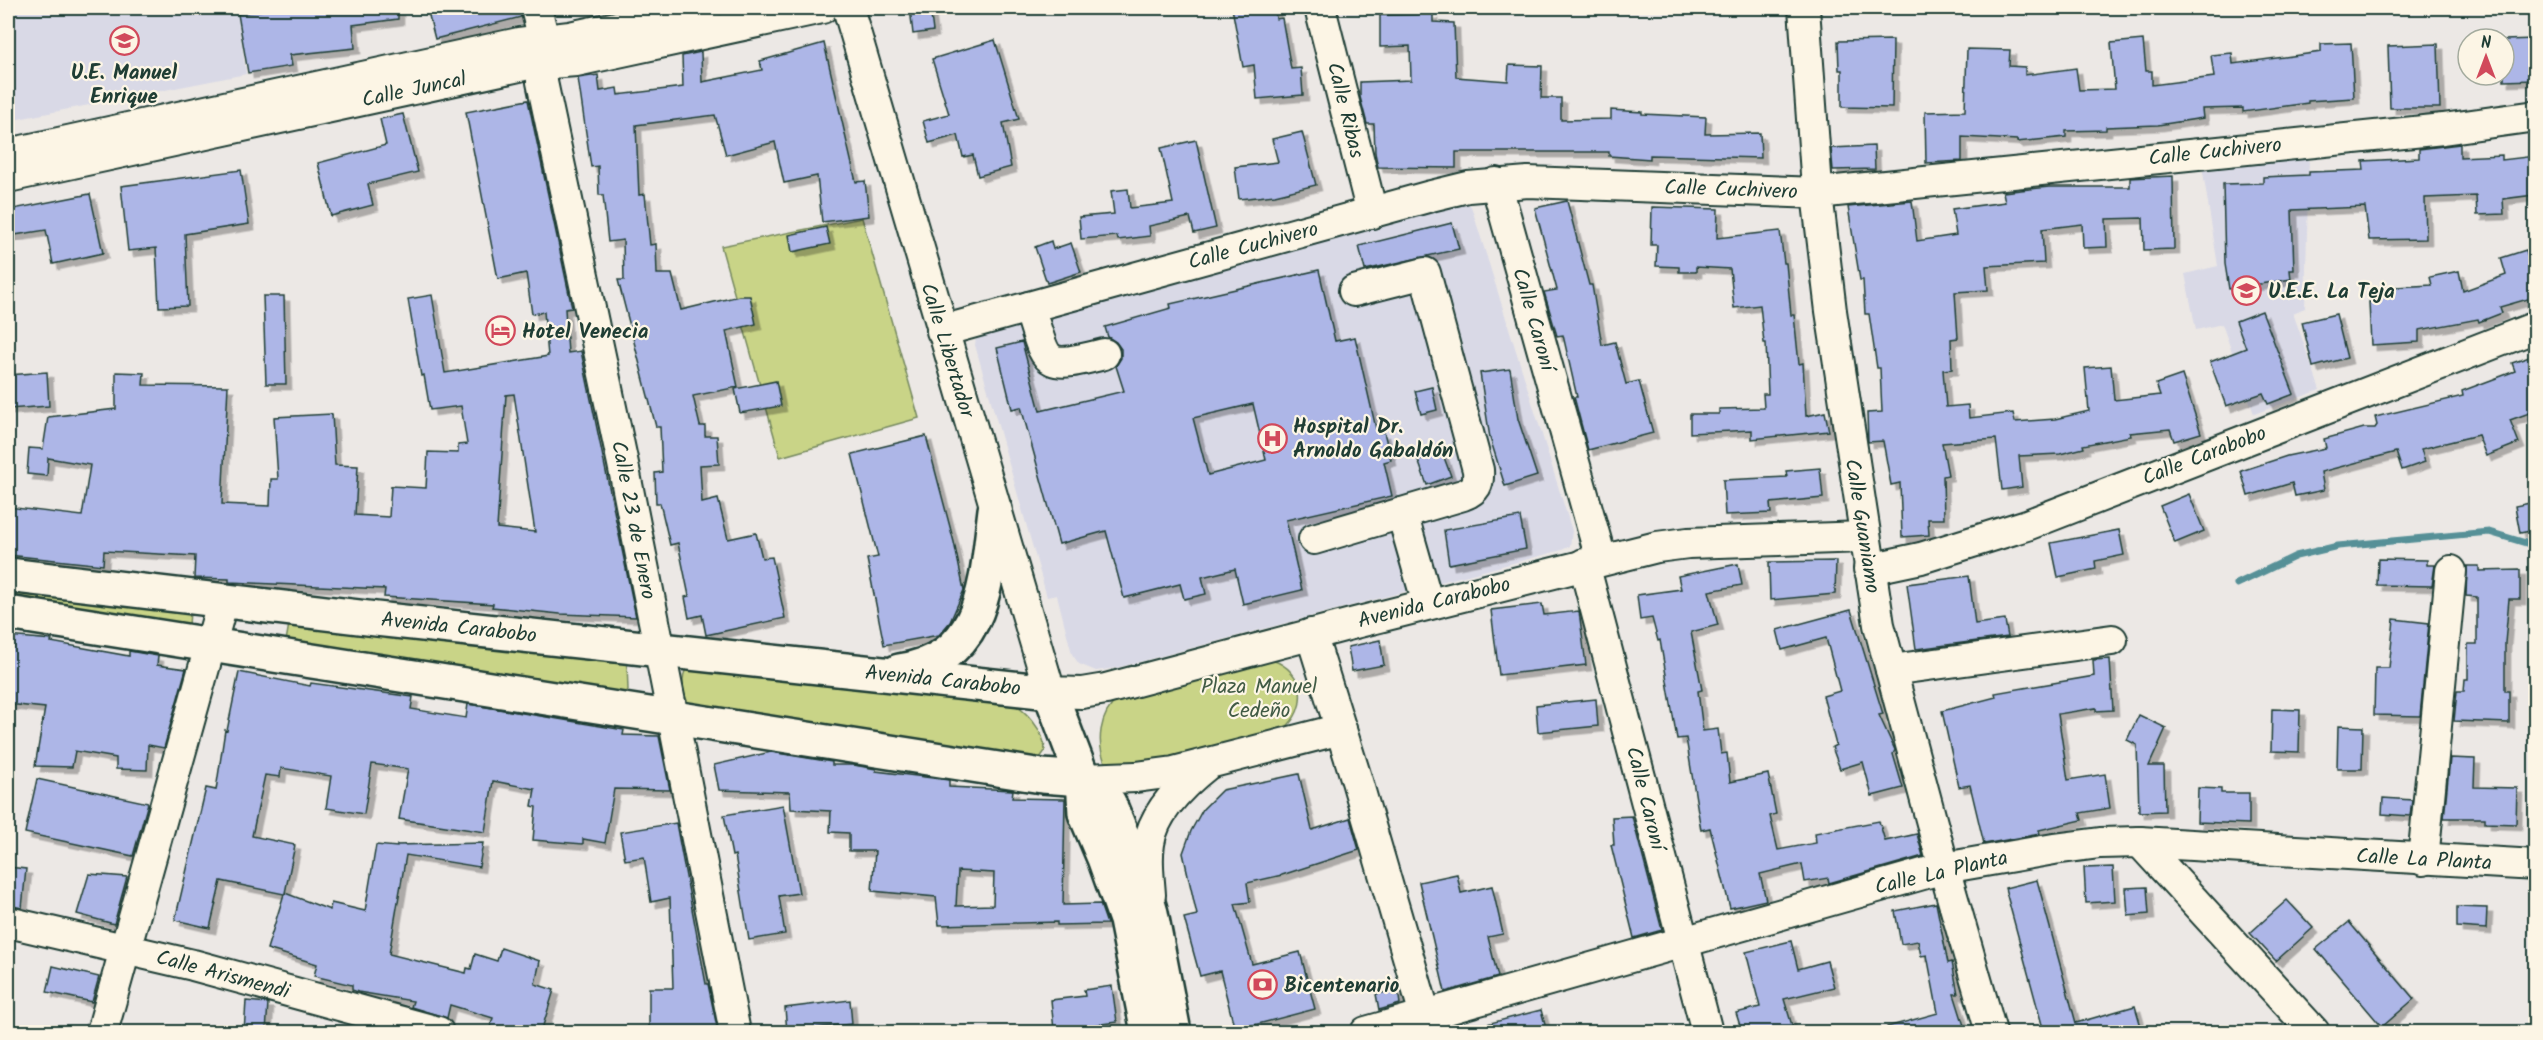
<svg xmlns="http://www.w3.org/2000/svg" width="2543" height="1040" viewBox="0 0 2543 1040" font-family="Kalam,sans-serif">
	<defs>
		<filter id="shadow"><feDropShadow dx="5.5" dy="5.5" stdDeviation="0" flood-color="#0004"/></filter>
	</defs>
	<rect width="100%" height="100%" fill="#ece8e5"/>
	<filter id="ink" filterUnits="userSpaceOnUse"><feTurbulence type="fractalNoise" baseFrequency=".0167" numOctaves="2"/><feDisplacementMap in="SourceGraphic" scale="12" xChannelSelector="R" yChannelSelector="G"/><feConvolveMatrix kernelMatrix="1 2 1 2 8 2 1 2 1" color-interpolation-filters="sRGB"/></filter>
	<g filter="url(#ink)">
		<g fill="#d9d9e6">
			<polygon points="8,8 237,8 246,74 8,121"/>
			<polygon points="2309,157 2305,308 2293,313 2320,390 2254,414 2222,324 2196,330 2185,274 2218,266 2202,166"/>
			<polygon points="1464,202 1470,205 1472,209 1572,531 1570,546 1562,550 1116,668 1096,671 1079,664 1072,654 1057,595 1047,597 975,345 976,338"/>
		</g>
		<g fill="#c9d487" stroke="#74885e" stroke-width="1.5">
			<polygon points="862,218 919,418 780,457 721,246"/>
			<polygon points="8,585 190,611 189,626 8,603"/>
			<polygon points="289,624 627,663 628,690 625,694 286,641"/>
			<path d="M1272 660C1305 671 1310 708 1283 730L1130 769 1106 764C1096 744 1099 714 1118 699Z"/>
			<path d="M686 668 1009 702C1026 710 1045 731 1045 751L1040 758 1033 761 691 707C683 696 680 681 686 668Z"/>
		</g>
		<g fill="none" stroke-linecap="round" stroke-linejoin="round">
			<polyline stroke="#569097" stroke-width="7" points="2237,584 2296,556 2338,546 2489,532 2536,546"/>
		</g>
		<g fill="#adb6e7" stroke="#1f3d34" stroke-width="1.5" fill-rule="evenodd" filter="url(#shadow)">
			<polygon points="278,8 398,8 398,19 353,25 355,48 290,55 292,66 248,73 238,14"/>
			<polygon points="427,8 519,8 521,17 435,39"/>
			<polygon points="910,8 930,8 933,31 913,34"/>
			<polygon points="1232,8 1275,8 1276,19 1282,18 1291,69 1301,68 1303,95 1257,99 1254,65 1243,67"/>
			<polygon points="1433,14 1433,22 1454,23 1456,77 1508,81 1509,65 1542,66 1541,98 1561,98 1561,120 1611,119 1611,110 1642,112 1642,114 1706,117 1705,134 1760,133 1761,158 1650,155 1650,159 1609,156 1609,152 1456,152 1456,168 1378,167 1375,153 1374,124 1367,124 1360,97 1360,82 1411,80 1410,46 1380,47 1380,15"/>
			<polygon points="2535,39 2535,80 2504,81 2504,40"/>
			<polygon points="995,40 1019,119 1003,123 1011,167 978,176 973,155 963,157 958,135 929,143 923,121 949,114 932,59"/>
			<polygon points="1893,40 1892,108 1842,107 1842,70 1839,70 1838,41"/>
			<polygon points="2143,40 2146,71 2152,71 2152,85 2214,77 2211,55 2232,53 2233,64 2321,52 2321,44 2351,43 2354,98 2308,101 2308,103 2243,112 2243,108 2202,109 2203,118 2158,125 2106,127 2106,130 2066,131 2066,137 2017,142 2017,140 1962,137 1962,161 1926,163 1925,112 1965,111 1967,49 2010,50 2009,66 2025,67 2025,75 2076,68 2079,90 2115,89 2111,43"/>
			<polygon points="824,43 856,182 865,181 869,216 822,222 817,176 784,183 775,142 726,155 715,115 636,125 639,195 645,194 650,245 656,244 657,274 672,274 681,310 739,296 750,296 756,324 726,331 738,387 693,396 700,426 705,426 705,436 717,436 719,464 700,465 702,503 718,499 728,539 756,533 762,558 772,557 785,618 706,635 702,615 689,618 685,597 689,596 678,543 670,545 660,503 656,503 655,473 662,472 660,427 656,427 618,280 624,280 623,240 608,242 603,195 599,195 598,166 591,167 578,78 598,75 600,91 617,88 618,95 683,87 682,56 701,52 702,82 762,70 760,61"/>
			<polygon points="2438,44 2440,108 2390,108 2388,46"/>
			<path d="M528 100 572 308 565 309 568 353 581 351 636 617 560 614 492 607 493 604 384 597 385 589 229 582V579L194 578 195 556 104 551 103 565 8 555V507L82 516 90 465 48 458 47 476 27 474 29 448 43 449 48 417 116 409V372L144 373 143 385 228 386 222 504 270 506 271 479H278L274 417 332 414 335 465 358 466 355 515 389 517 391 486 426 488 428 452 458 453V445L467 444 461 406 430 410 424 375 421 376 408 299 432 295 445 373 548 356 544 312 532 314 526 273 498 279 466 112ZM514 394 535 532 497 528 506 395Z"/>
			<polygon points="403,114 418,172 368,184 373,205 331,216 318,163 386,145 380,119"/>
			<polygon points="1302,132 1316,185 1275,195 1239,199 1235,167 1278,162 1272,139"/>
			<polygon points="1196,140 1216,228 1194,233 1190,217 1149,226 1150,236 1118,240 1117,236 1081,239 1079,217 1114,214 1111,191 1128,189 1130,208 1173,203 1161,148"/>
			<polygon points="2460,144 2460,157 2502,155 2502,160 2535,156 2535,178 2532,179 2534,195 2503,199 2504,214 2477,215 2476,196 2425,198 2426,239 2369,240 2365,207 2292,210 2294,270 2290,270 2291,279 2229,289 2225,264 2223,184 2263,183 2263,177 2309,175 2309,172 2364,170 2363,161 2419,158 2419,149"/>
			<polygon points="1874,146 1875,169 1833,170 1831,148"/>
			<polygon points="241,170 249,224 185,234 188,306 159,307 156,248 128,251 121,186"/>
			<polygon points="2173,176 2174,249 2144,250 2143,218 2106,219 2107,247 2083,248 2082,224 2042,229 2044,263 1986,266 1988,290 1955,292 1958,338 1951,339 1952,369 1943,370 1946,407 1968,405 1969,418 2013,413 2015,422 2055,419 2089,411 2085,368 2111,366 2114,400 2160,395 2156,384 2182,375 2201,433 2174,441 2170,429 2130,433 2131,436 2083,445 2084,448 2060,454 2019,456 2022,487 2002,490 1996,439 1942,443 1948,475 1943,476 1944,519 1928,519 1929,535 1902,537 1900,483 1891,485 1883,441 1868,442 1867,413 1882,412 1880,368 1877,368 1869,314 1865,314 1863,280 1860,280 1848,207 1912,201 1917,241 1956,235 1952,209 2005,202 2003,192 2049,187 2130,187 2130,178"/>
			<polygon points="90,194 103,253 53,264 46,230 8,236 8,210"/>
			<polygon points="1567,201 1589,285 1592,285 1602,345 1615,342 1626,384 1639,381 1653,433 1588,450 1574,397 1577,397 1563,335 1557,336 1544,292 1557,290 1535,208"/>
			<polygon points="1652,207 1718,209 1717,238 1780,231 1784,263 1786,263 1791,315 1794,315 1799,364 1803,363 1806,416 1825,412 1829,431 1752,439 1752,430 1690,433 1690,414 1719,414 1719,409 1764,408 1763,394 1768,394 1766,343 1764,343 1760,305 1734,308 1730,269 1696,267 1696,272 1679,272 1679,267 1656,266 1657,245 1651,245"/>
			<polygon points="1452,223 1459,249 1365,270 1359,246"/>
			<polygon points="826,227 830,244 792,252 789,235"/>
			<polygon points="1051,241 1053,249 1071,243 1081,272 1047,283 1035,247"/>
			<polygon points="2526,250 2535,283 2535,297 2500,307 2502,313 2479,322 2478,319 2419,330 2419,342 2371,345 2369,302 2380,301 2378,288 2432,285 2430,277 2459,271 2463,291 2506,275 2501,258"/>
			<path d="M1319 270 1335 341 1355 337 1377 433 1384 432 1391 460 1384 462 1392 496 1286 520 1302 590 1243 604 1235 569 1202 577 1206 594 1184 599 1180 584 1124 598 1106 531 1059 544 1021 407 1012 409 997 348 1022 342 1040 411 1124 391 1116 366 1121 358V349L1116 342 1108 337 1105 327 1171 308 1170 304ZM1253 404 1266 460 1208 475 1193 418Z"/>
			<polygon points="263,296 284,296 286,384 266,384"/>
			<polygon points="2262,311 2294,394 2268,404 2263,393 2226,406 2210,362 2246,348 2236,321"/>
			<polygon points="2336,314 2347,358 2313,367 2302,322"/>
			<polygon points="2535,355 2535,411 2510,420 2519,443 2486,456 2478,435 2421,449 2425,462 2402,470 2396,452 2321,472 2324,490 2295,496 2292,483 2248,496 2241,471 2287,456 2326,448 2324,439 2364,428 2375,428 2377,425 2375,417 2463,396 2462,391 2515,371 2512,363"/>
			<polygon points="1510,369 1518,419 1537,476 1505,486 1490,438 1480,373"/>
			<polygon points="47,372 49,406 8,409 8,375"/>
			<polygon points="776,381 781,406 740,413 735,389"/>
			<polygon points="1432,387 1437,410 1421,414 1415,391"/>
			<polygon points="926,436 954,542 964,590 950,622 939,635 884,645 867,559 878,557 852,454"/>
			<polygon points="1442,452 1451,476 1427,485 1418,460"/>
			<polygon points="1820,468 1823,498 1770,503 1771,513 1725,515 1723,480 1787,477 1786,471"/>
			<polygon points="2189,494 2204,531 2175,543 2160,506"/>
			<polygon points="2535,502 2535,530 2520,533 2515,506"/>
			<polygon points="1520,517 1526,549 1449,564 1444,530"/>
			<polygon points="2119,530 2124,555 2095,561 2096,569 2058,577 2051,543"/>
			<polygon points="2378,559 2427,560 2427,565 2435,565 2432,586 2377,585"/>
			<polygon points="1836,561 1835,594 1770,600 1769,562"/>
			<polygon points="1738,564 1742,585 1709,591 1718,625 1691,632 1702,690 1698,691 1703,731 1718,729 1721,754 1727,753 1730,782 1768,774 1776,814 1770,816 1778,850 1816,843 1815,833 1879,821 1885,841 1917,834 1923,856 1829,883 1828,878 1805,882 1802,864 1760,874 1766,900 1730,908 1710,828 1701,830 1686,738 1677,739 1660,640 1658,641 1652,618 1640,620 1637,595 1681,589 1678,576"/>
			<polygon points="2467,566 2479,566 2479,571 2520,570 2520,599 2509,599 2505,643 2505,691 2509,691 2509,723 2454,721 2457,691 2464,691 2465,679 2468,679 2468,644 2477,644 2477,597 2466,596"/>
			<polygon points="1969,576 1975,624 2005,620 2008,637 1916,649 1907,584"/>
			<polygon points="1542,604 1544,615 1579,611 1586,665 1499,675 1491,610"/>
			<polygon points="1851,610 1883,714 1879,715 1895,750 1893,754 1903,788 1872,796 1863,762 1840,769 1832,747 1836,745 1823,696 1840,691 1826,638 1782,650 1777,630"/>
			<polygon points="2394,619 2429,623 2420,716 2374,715 2375,668 2389,668"/>
			<polygon points="8,636 52,640 51,642 129,656 129,651 158,656 157,665 186,669 164,748 148,745 147,770 116,769 116,758 75,751 72,767 35,766 45,708 8,704"/>
			<polygon points="1380,640 1384,665 1352,671 1348,647"/>
			<polygon points="2110,659 2113,710 2096,711 2096,708 2058,714 2068,780 2105,774 2110,808 2080,813 2082,820 2039,830 2040,834 1984,844 1970,785 1959,787 1942,711 1996,697 1995,693 2094,676 2093,660"/>
			<polygon points="239,672 310,686 311,683 413,697 411,709 466,718 468,704 624,730 623,735 659,736 670,790 614,789 605,843 583,839 583,844 533,840 536,807 532,806 535,789 493,781 485,832 399,819 408,769 372,764 364,814 326,808 331,776 281,768 280,777 265,775 252,836 295,845 285,893 330,910 331,903 365,911 376,845 397,847 397,845 483,843 479,867 406,855 389,954 466,973 467,968 471,969 475,954 497,961 501,948 540,961 535,984 554,990 542,1029 530,1026 529,1032 505,1032 490,1028 493,1018 450,1005 447,1018 411,1007 413,1001 358,992 352,990 352,985 314,976 317,964 267,949 284,894 221,881 210,928 175,920 206,788 216,790 225,730 227,731"/>
			<polygon points="1596,699 1598,726 1538,732 1536,705"/>
			<polygon points="2272,709 2300,710 2299,752 2271,751"/>
			<polygon points="2139,715 2166,728 2149,766 2164,766 2165,811 2139,812 2137,745 2127,740"/>
			<polygon points="2338,726 2363,727 2362,769 2337,769"/>
			<path d="M771 752 832 762V765H854L876 769V771L949 780V787L1013 790 1012 798 1065 799 1063 905 1100 904 1107 924 1057 925V922L939 925 936 897 872 891 875 851H849V833L830 832 831 811 791 809 790 792 719 790 714 765ZM958 871 994 873 993 905 956 906Z"/>
			<polygon points="2450,758 2475,759 2474,787 2517,788 2516,824 2485,823 2485,818 2444,818"/>
			<polygon points="1299,774 1312,830 1350,818 1359,850 1282,875 1247,883 1250,902 1235,904 1252,964 1300,952 1315,1009 1235,1030 1220,971 1200,976 1184,918 1197,915 1183,853 1191,831 1203,809 1222,790"/>
			<polygon points="37,779 148,803 133,856 25,833"/>
			<polygon points="2198,788 2221,789 2221,793 2249,793 2249,824 2197,822"/>
			<polygon points="2383,798 2412,800 2410,816 2382,814"/>
			<polygon points="783,805 799,893 779,896 785,934 749,940 735,855 732,856 724,815"/>
			<polygon points="1632,816 1662,930 1634,938 1611,845 1614,845 1612,817"/>
			<polygon points="676,823 706,984 708,984 718,1032 649,1032 649,988 673,988 670,898 651,902 644,857 625,860 620,832"/>
			<polygon points="8,867 26,869 22,908 8,905"/>
			<polygon points="2113,867 2115,901 2086,903 2084,868"/>
			<polygon points="89,874 127,877 114,924 77,914"/>
			<polygon points="1457,874 1461,893 1492,886 1503,934 1488,937 1498,977 1445,992 1419,882"/>
			<polygon points="2037,880 2076,1023 2135,1006 2142,1030 2132,1032 2044,1032 2005,888"/>
			<polygon points="2147,887 2149,914 2128,916 2126,888"/>
			<polygon points="2287,900 2313,928 2276,961 2250,933"/>
			<polygon points="1936,903 1948,963 1952,962 1958,994 1954,994 1966,1032 1888,1032 1887,1027 1938,1013 1927,955 1921,956 1918,941 1901,944 1895,911"/>
			<polygon points="2457,907 2487,908 2486,929 2457,927"/>
			<polygon points="2349,922 2414,999 2382,1027 2316,949"/>
			<polygon points="1791,941 1798,969 1827,961 1834,987 1784,999 1794,1032 1742,1032 1736,1013 1760,1007 1746,952"/>
			<polygon points="53,966 99,977 92,1002 47,992"/>
			<polygon points="1112,986 1117,1022 1054,1030 1051,1000 1085,996 1084,990"/>
			<polygon points="1398,990 1400,1004 1379,1010 1376,994"/>
			<polygon points="850,1000 852,1024 813,1028 813,1032 787,1032 785,1008"/>
			<polygon points="246,1001 268,1003 266,1032 244,1032"/>
			<polygon points="1541,1010 1547,1032 1479,1032 1479,1026"/>
		</g>
		<g fill="none" stroke-linecap="round" stroke-linejoin="round">
			<defs>
				<g id="minor">
					<polyline points="536,8 541,28 542,82 623,464 735,1032"/>
					<polyline points="848,8 1050,692 1082,693 1106,689 1355,623 1657,547 1688,543 1864,537"/>
					<polyline points="1320,8 1372,213"/>
					<polyline points="1804,8 1818,202 1831,311 1879,625 1944,868 1991,1032"/>
					<polyline points="8,154 519,43 570,37 706,8"/>
					<polyline points="8,177 524,65 576,61 822,8"/>
					<polyline points="1496,183 1601,559"/>
					<path d="M1029 307C1048 365 1041 370 1104 354"/>
					<polyline points="942,331 1431,196 1468,187 1528,182 1817,193 2443,129 2536,116"/>
					<polyline points="1402,513 1428,604"/>
					<path d="M1314 539 1463 495C1476 490 1479 484 1478 470L1425 273 1354 291"/>
					<polyline points="1584,564 1707,1032"/>
					<polyline points="1869,569 1921,558 2027,525 2536,327"/>
					<polyline points="1311,634 1357,781 1430,1032"/>
					<polyline points="1891,670 2112,640"/>
					<polyline points="1083,779 1136,777 1174,772 1341,729"/>
					<polyline points="2140,842 2314,1032"/>
					<polyline points="2423,860 2451,571"/>
					<path d="M1150 895C1149 878 1146 861 1149 844 1153 812 1184 783 1208 764"/>
					<polyline points="8,922 193,965 438,1032"/>
					<polyline points="102,1032 223,600"/>
					<polyline points="1366,1032 1944,868 2054,849 2100,843 2140,842 2536,865"/>
				</g>
				<g id="highway">
					<polyline points="8,575 376,619 1050,692 1083,779 1085,813 1104,858 1126,920 1148,1032"/>
					<polyline points="8,613 1042,776 1083,779"/>
					<path d="M899 671C987 658 986 580 995 510"/>
					<polyline points="1083,779 1109,803 1143,886 1151,913 1174,1032"/>
				</g>
			</defs>
			<use href="#minor" stroke="#1f3d34" stroke-width="34"/>
			<use href="#highway" stroke="#1f3d34" stroke-width="38"/>
			<use href="#minor" stroke="#fcf5e5" stroke-width="30"/>
			<use href="#highway" stroke="#fcf5e5" stroke-width="33"/>
		</g>
	</g>
	<defs>
		<symbol id="school-ring" viewBox="-11 -11 22 22"><circle r="9.5" fill="#fcf5e5" stroke="#d1495b" stroke-width="1.5"/><path d="M0-5L7-2L0 1L-7-2ZM-4 1L0 2.5L4 1V4Q0 6-4 4Z" fill="#d1495b"/></symbol>
		<symbol id="hotel-ring" viewBox="-11 -11 22 22"><circle r="9.5" fill="#fcf5e5" stroke="#d1495b" stroke-width="1.5"/><path d="M-6-4.5h1.5V1H6V5H4.5V3h-9V5H-6ZM-4 0a1.8 1.8 0 1 1 3.6 0ZM.5 0V-2.5h3Q6-2.5 6 0Z" fill="#d1495b"/></symbol>
		<symbol id="hospital-ring" viewBox="-11 -11 22 22"><circle r="9.5" fill="#fcf5e5" stroke="#d1495b" stroke-width="1.5"/><path d="M-5-5h3v3.5h4V-5h3V5h-3V1.5h-4V5h-3Z" fill="#d1495b"/></symbol>
		<symbol id="bank-ring" viewBox="-11 -11 22 22"><circle r="9.5" fill="#fcf5e5" stroke="#d1495b" stroke-width="1.5"/><path d="M-6-4H6V4H-6ZM0-2.3a2.3 2.3 0 1 0 0 4.6a2.3 2.3 0 1 0 0-4.6Z" fill="#d1495b"/></symbol>
	</defs>
	<g fill-rule="evenodd">
		<use href="#school-ring" x="108" y="24" width="33" height="33"/>
		<use href="#school-ring" x="2230" y="274" width="33" height="33"/>
		<use href="#hotel-ring" x="484" y="314" width="33" height="33"/>
		<use href="#hospital-ring" x="1256" y="422" width="33" height="33"/>
		<use href="#bank-ring" x="1246" y="968" width="33" height="33"/>
	</g>
	<g text-anchor="middle" stroke-width="4.5" stroke-linejoin="round" paint-order="stroke">
		<g font-size="21" font-weight="bold" fill="#1f3d34" stroke="#fcf5e5" text-anchor="start">
			<text x="124" y="79" text-anchor="middle">U.E. Manuel<tspan x="124" dy="24">Enrique</tspan></text>
			<text x="2268" y="298">U.E.E. La Teja</text>
			<text x="522" y="338">Hotel Venecia</text>
			<text x="1293" y="433">Hospital Dr.<tspan x="1293" dy="24">Arnoldo Gabaldón</tspan></text>
			<text x="1284" y="992">Bicentenario</text>
		</g>
		<g font-size="21" fill="#1f3d34" stroke="#fcf5e5">
			<text transform="translate(414 89) rotate(-12)" y="7">Calle Juncal</text>
			<text transform="translate(1346 110) rotate(76)" y="7">Calle Ribas</text>
			<text transform="translate(2215 151) rotate(-6)" y="7">Calle Cuchivero</text>
			<text transform="translate(1731 189) rotate(2)" y="7">Calle Cuchivero</text>
			<text transform="translate(1253 245) rotate(-15)" y="7">Calle Cuchivero</text>
			<text transform="translate(1534 319) rotate(74)" y="7">Calle Caroní</text>
			<text transform="translate(948 350) rotate(73)" y="7">Calle Libertador</text>
			<text transform="translate(2204 455) rotate(-21)" y="7">Calle Carabobo</text>
			<text transform="translate(634 520) rotate(79)" y="7">Calle 23 de Enero</text>
			<text transform="translate(1863 526) rotate(81)" y="7">Calle Guaniamo</text>
			<text transform="translate(1434 602) rotate(-14)" y="7">Avenida Carabobo</text>
			<text transform="translate(459 627) rotate(6)" y="7">Avenida Carabobo</text>
			<text transform="translate(943 680) rotate(6)" y="7">Avenida Carabobo</text>
			<text transform="translate(1646 798) rotate(76)" y="7">Calle Caroní</text>
			<text transform="translate(2424 859) rotate(3)" y="7">Calle La Planta</text>
			<text transform="translate(1941 872) rotate(-13)" y="7">Calle La Planta</text>
			<text transform="translate(223 974) rotate(15)" y="7">Calle Arismendi</text>
		</g>
		<g font-size="21" fill="#415b45" stroke="#fcf5e5">
			<text x="1259" y="693">Plaza Manuel<tspan x="1259" dy="24">Cedeño</tspan></text>
		</g>
	</g>
	<rect width="2543" height="1040" fill="none" stroke="#fcf5e5" stroke-width="30"/>
	<rect x="15" y="15" width="2513" height="1010" fill="none" stroke="#1f3d34" stroke-width="2" filter="url(#ink)"/>
	<g transform="translate(2486 57)"><circle r="28" fill="#fcf5e5" stroke="#a4ab9e" stroke-width="1.5"/>
	<path d="M0-4.5L10 22L0 15L-10 22Z" fill="#d1495b"/>
	<text y="-9" font-size="16" font-weight="bold" text-anchor="middle" fill="#1f3d34">N</text>
	</g>
</svg>
